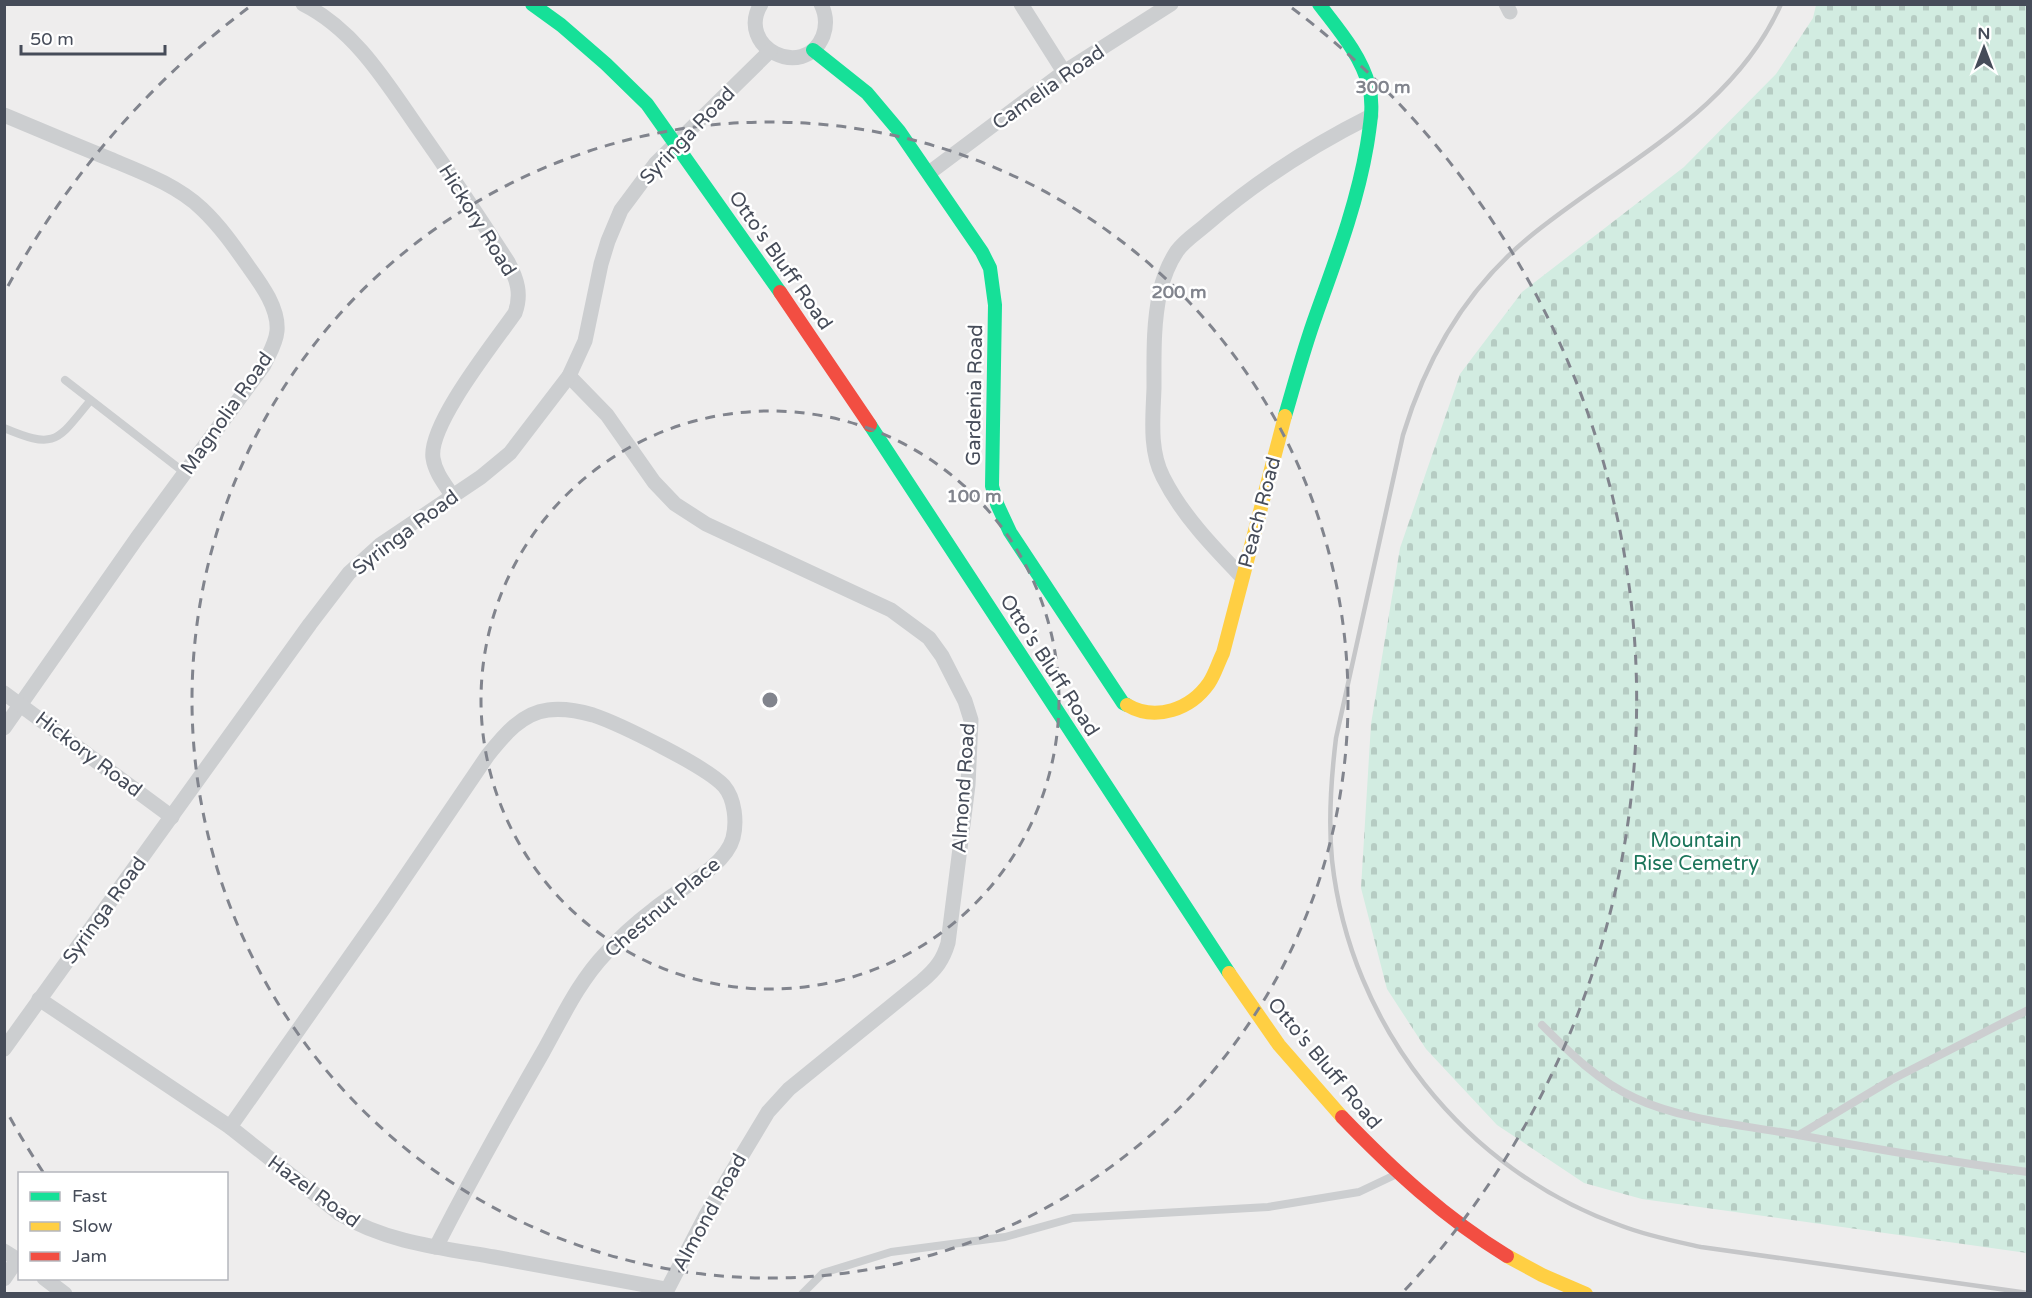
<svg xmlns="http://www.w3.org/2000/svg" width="2032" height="1298" viewBox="0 0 2032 1298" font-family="'Varela Round',sans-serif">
	<defs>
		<pattern id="cemetery-stones" width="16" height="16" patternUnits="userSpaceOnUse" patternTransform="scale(1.5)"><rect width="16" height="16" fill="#d2ece1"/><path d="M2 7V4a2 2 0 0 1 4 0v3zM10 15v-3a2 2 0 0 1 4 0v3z" fill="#b6ccc3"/></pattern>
	</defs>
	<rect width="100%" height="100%" fill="#eeeded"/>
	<polygon fill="url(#cemetery-stones)" points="1816,5 2027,5 2027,1253 1642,1199 1584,1183 1497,1125 1426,1049 1387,989 1361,888 1371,724 1400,548 1460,374 1522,292 1684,167 1776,74 1813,18"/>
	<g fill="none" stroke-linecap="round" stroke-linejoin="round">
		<g stroke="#ccced0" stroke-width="8">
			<polyline points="65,380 185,473"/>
			<path d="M4 428C56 450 57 441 90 401"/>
			<path d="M1542 1025C1570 1053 1598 1081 1635 1098 1681 1120 1748 1126 1798 1135 1875 1149 1951 1162 2028 1172"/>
			<polyline points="1799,1135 1891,1080 2028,1010"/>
			<polyline points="802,1294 823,1273 891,1252 1005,1237 1073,1218 1268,1207 1359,1192 1397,1174"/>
		</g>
		<g stroke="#ccced0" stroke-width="15">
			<path d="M303 4C355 30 386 82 418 128 449 172 479 217 508 262 517 279 522 294 515 313 494 343 428 425 433 458 435 472 444 483 452 495"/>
			<path d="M761 4C735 47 804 82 823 36 827 25 826 14 821 4"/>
			<polyline points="1021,4 1064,72"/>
			<polyline points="1506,4 1510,12"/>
			<path d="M4 115C40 130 75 145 110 159 141 172 177 185 202 209 220 226 234 246 248 266 261 284 279 308 277 331 276 343 269 354 264 365L137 538 4 728"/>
			<polyline points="929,173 1064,72 1171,4"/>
			<path d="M569 376 607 415 654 482 675 504 706 524 891 610 929 638 942 656 965 701 971 720 968 785 948 943C943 960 936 969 922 981L789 1089 768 1112 706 1215 665 1294"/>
			<path d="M1242 577C1213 547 1182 515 1163 477 1149 450 1153 417 1154 388 1154 356 1153 324 1160 292 1163 278 1169 263 1177 251 1185 240 1198 232 1208 223 1257 181 1313 145 1371 116"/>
			<polyline points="4,693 172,817"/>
			<path d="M39 999 230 1127 340 1214C385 1242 442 1248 494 1257 551 1268 609 1278 666 1289"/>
			<polyline points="4,1049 310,624 349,573 380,545 481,477 510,453 569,376 585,341 601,264 608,241 621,210 656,163 770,51"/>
			<path d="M230 1127 384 908 488 755C504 735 522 713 548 710 563 708 579 711 593 715 620 724 707 767 724 786 735 799 737 822 733 838 725 868 675 891 653 910 636 923 620 937 606 953 579 981 562 1018 543 1052 506 1116 470 1181 436 1247"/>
			<polyline points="4,1251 20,1261"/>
			<polyline points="44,1278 65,1294"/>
			<polyline points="4,1279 17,1260"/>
		</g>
		<g stroke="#16e098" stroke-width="14">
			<polyline points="532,4 561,25 606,64 647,104 780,292"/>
			<polyline points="813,50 867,93 899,131 982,252 990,268 995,305 992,486 997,504 1010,532 1123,703 1127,705"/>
			<path d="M1285 416C1295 382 1304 348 1316 315 1336 259 1357 204 1367 145 1370 125 1374 106 1369 86 1361 55 1338 29 1319 4"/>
			<polyline points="870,425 1229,973"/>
		</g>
		<g stroke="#ffcf43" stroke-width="14">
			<path d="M1127 705C1156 722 1191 709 1209 683 1215 674 1218 663 1223 653L1285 416"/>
			<polyline points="1229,973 1279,1045 1342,1117"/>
			<polyline points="1507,1256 1542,1275 1586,1294"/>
		</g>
		<g stroke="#f24e42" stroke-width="14">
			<polyline points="780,292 870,425"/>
			<path d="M1342 1117C1392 1169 1445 1218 1507 1256"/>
		</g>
		<path stroke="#c5c6c8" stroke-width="4.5" d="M1781 4C1732 115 1616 165 1527 239 1466 290 1426 359 1403 435L1336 738C1331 779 1328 819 1332 860 1350 1026 1465 1171 1622 1226 1648 1236 1674 1241 1701 1247L2028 1293"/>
	</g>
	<g fill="none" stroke="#81848d" stroke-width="3" stroke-dasharray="10 8">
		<circle cx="770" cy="700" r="289"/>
		<circle cx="770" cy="700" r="578"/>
		<path d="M43 1172A867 867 0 0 1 8 1114M8 286A867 867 0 0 1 248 8M1292 8A867 867 0 0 1 1404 1291"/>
	</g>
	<g text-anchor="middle" stroke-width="5" stroke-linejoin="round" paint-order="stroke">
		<g font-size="20" fill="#464c59" stroke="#fff">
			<text transform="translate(1048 87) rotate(-35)" y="7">Camelia Road</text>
			<text transform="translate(687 135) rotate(-46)" y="7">Syringa Road</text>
			<text transform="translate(478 220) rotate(58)" y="7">Hickory Road</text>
			<text transform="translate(781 260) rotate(55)" y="7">Otto's Bluff Road</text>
			<text transform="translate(974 395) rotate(-89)" y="7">Gardenia Road</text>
			<text transform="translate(226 413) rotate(-55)" y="7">Magnolia Road</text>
			<text transform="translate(1259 512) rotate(-75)" y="7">Peach Road</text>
			<text transform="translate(405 532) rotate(-37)" y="7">Syringa Road</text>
			<text transform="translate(1050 665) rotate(57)" y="7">Otto's Bluff Road</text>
			<text transform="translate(89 754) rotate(37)" y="7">Hickory Road</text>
			<text transform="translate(963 788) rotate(-86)" y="7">Almond Road</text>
			<text transform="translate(662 907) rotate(-40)" y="7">Chestnut Place</text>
			<text transform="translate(104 910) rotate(-54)" y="7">Syringa Road</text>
			<text transform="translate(1325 1063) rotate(50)" y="7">Otto's Bluff Road</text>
			<text transform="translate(314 1191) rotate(36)" y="7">Hazel Road</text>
			<text transform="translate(709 1212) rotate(-61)" y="7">Almond Road</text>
		</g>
		<g font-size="20" fill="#1b755a" stroke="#fff">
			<text x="1696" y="847">Mountain<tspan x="1696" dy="23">Rise Cemetry</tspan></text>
		</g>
	</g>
	<circle cx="770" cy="700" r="9" fill="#81848d" stroke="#fff" stroke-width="3"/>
	<g font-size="18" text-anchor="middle" font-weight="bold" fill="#81848d" stroke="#fff" stroke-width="5" stroke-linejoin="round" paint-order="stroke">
		<text x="1383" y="93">300 m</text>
		<text x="1179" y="298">200 m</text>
		<text x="974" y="502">100 m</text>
	</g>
	<rect width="2032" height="1298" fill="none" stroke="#464c59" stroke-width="12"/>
	<rect x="18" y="1172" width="210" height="108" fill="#ffffff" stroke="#b5b7bd" stroke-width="1.5"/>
	<rect x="30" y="1192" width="30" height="9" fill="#16e098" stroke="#b5b7bd" stroke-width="1.5"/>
	<text x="72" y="1202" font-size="18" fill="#464c59">Fast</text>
	<rect x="30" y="1222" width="30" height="9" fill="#ffcf43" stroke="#b5b7bd" stroke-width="1.5"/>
	<text x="72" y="1232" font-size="18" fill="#464c59">Slow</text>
	<rect x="30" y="1252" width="30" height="9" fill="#f24e42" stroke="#b5b7bd" stroke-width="1.5"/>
	<text x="72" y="1262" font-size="18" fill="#464c59">Jam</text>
	<g transform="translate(1984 48)" stroke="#ffffff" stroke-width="4.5" paint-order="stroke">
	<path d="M0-4.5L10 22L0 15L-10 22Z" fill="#464c59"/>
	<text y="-9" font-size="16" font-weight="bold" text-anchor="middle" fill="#464c59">N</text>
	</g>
	<path d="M21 45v9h144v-9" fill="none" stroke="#464c59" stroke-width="3"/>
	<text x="30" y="45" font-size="18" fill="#464c59" stroke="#ffffff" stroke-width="4.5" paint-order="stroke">50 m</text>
</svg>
